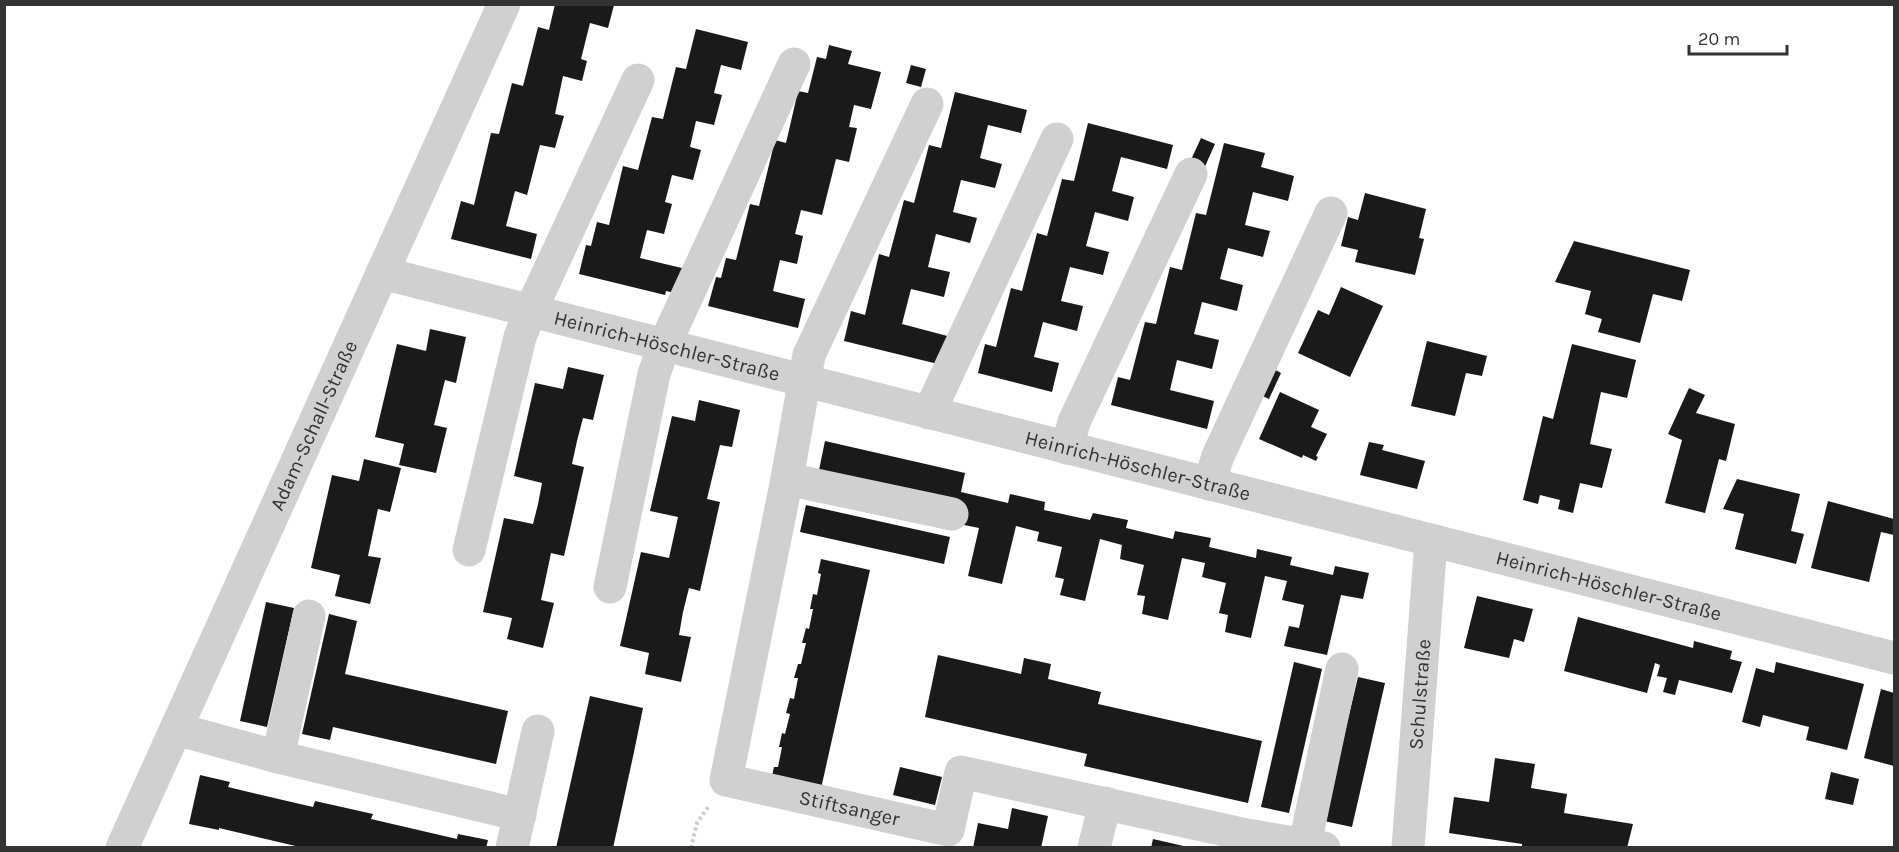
<svg xmlns="http://www.w3.org/2000/svg" width="1899" height="852" viewBox="0 0 1899 852" font-family="Karla,sans-serif">
	<rect width="100%" height="100%" fill="#fff"/>
	<g fill="#1a1a1a">
		<polygon points="555,4 614,5 608,28 590,23 581,59 587,61 582,81 563,76 555,114 564,116 555,148 540,145 527,195 515,191 506,226 537,234 531,259 451,239 461,201 474,205 491,133 499,134 512,83 523,86 538,27 549,30"/>
		<polygon points="696,29 748,42 741,70 721,65 714,93 722,95 714,125 696,121 690,147 701,150 693,180 672,175 665,202 672,204 664,234 647,230 640,258 690,270 679,294 666,291 665,295 579,274 586,245 591,246 597,222 609,225 623,166 638,170 652,117 663,119 676,67 686,69"/>
		<polygon points="829,45 852,51 848,64 881,72 871,109 854,105 849,127 857,128 849,162 836,159 822,215 801,210 795,234 803,236 797,264 780,260 773,291 805,299 798,328 708,306 716,277 721,278 726,258 736,260 750,204 759,206 775,140 786,143 798,91 808,93 817,57 826,59"/>
		<polygon points="911,65 926,69 921,87 906,83"/>
		<polygon points="955,92 1027,110 1021,133 988,125 980,158 1002,164 995,188 961,180 953,212 977,218 970,243 936,234 928,267 950,272 944,297 911,289 902,324 955,338 942,365 844,341 851,311 865,315 879,254 889,257 904,200 914,203 929,145 941,148"/>
		<polygon points="1088,123 1173,145 1167,169 1121,157 1112,191 1134,197 1128,221 1095,212 1086,246 1109,252 1103,275 1070,267 1061,301 1083,306 1077,331 1043,322 1034,357 1059,363 1052,392 978,373 985,344 996,347 1011,288 1022,291 1037,233 1047,236 1062,179 1074,181"/>
		<polygon points="1201,138 1215,144 1203,171 1189,164"/>
		<polygon points="1224,143 1265,153 1261,167 1294,176 1288,201 1253,192 1245,225 1270,231 1263,257 1228,248 1220,279 1243,285 1237,311 1202,302 1194,334 1219,340 1212,369 1177,360 1170,390 1214,401 1207,429 1111,405 1118,377 1130,380 1145,322 1156,324 1170,267 1182,270 1196,213 1206,215"/>
		<polygon points="1365,193 1426,209 1419,238 1424,239 1415,275 1355,262 1358,250 1341,246 1348,217 1358,220"/>
		<polygon points="1574,241 1690,270 1682,301 1653,294 1640,343 1598,332 1602,319 1585,314 1591,291 1555,282"/>
		<polygon points="1341,287 1383,306 1350,377 1298,353 1318,310 1329,315"/>
		<polygon points="430,329 466,337 456,383 445,380 434,425 447,428 436,473 399,465 404,444 375,437 397,344 426,351"/>
		<polygon points="1427,341 1487,356 1482,376 1466,373 1455,416 1411,406"/>
		<polygon points="1572,344 1636,360 1627,398 1601,392 1590,444 1612,449 1602,488 1580,483 1573,513 1558,509 1560,500 1540,495 1538,504 1523,500 1543,416 1553,419"/>
		<polygon points="1268,366 1281,373 1269,399 1256,393"/>
		<polygon points="568,367 604,375 593,420 583,418 577,441 572,464 584,467 564,556 551,553 546,577 541,600 554,603 543,648 507,639 512,618 483,612 504,518 533,524 538,504 542,483 514,476 535,383 563,389"/>
		<polygon points="1689,388 1705,395 1696,413 1735,424 1726,461 1719,459 1705,513 1665,503 1682,440 1668,434"/>
		<polygon points="1280,392 1319,410 1311,427 1327,434 1316,456 1318,457 1316,461 1303,455 1302,458 1259,439"/>
		<polygon points="699,400 740,410 732,447 720,445 707,499 720,502 700,591 689,588 683,612 679,635 691,637 681,682 645,674 649,653 620,646 641,552 669,558 678,517 650,511 672,416 695,421"/>
		<polygon points="825,441 965,473 961,492 1008,503 1010,494 1045,502 1044,510 1090,520 1093,513 1128,520 1126,528 1173,539 1175,531 1211,538 1209,547 1256,558 1257,549 1292,557 1290,565 1333,575 1335,566 1369,573 1363,599 1341,595 1327,655 1284,646 1289,626 1299,628 1304,605 1282,600 1287,581 1265,576 1251,638 1225,632 1228,615 1219,613 1226,583 1202,577 1205,563 1182,558 1168,620 1142,614 1145,596 1137,595 1144,565 1120,559 1122,545 1100,539 1085,601 1060,595 1064,579 1055,577 1062,547 1037,541 1039,532 1016,526 1002,584 968,576 979,528 954,523 819,470"/>
		<polygon points="1369,442 1384,445 1382,450 1425,461 1417,489 1360,475"/>
		<polygon points="364,459 401,468 390,512 378,509 368,556 381,558 370,604 335,596 340,575 311,568 332,475 359,481"/>
		<polygon points="1737,479 1800,494 1791,531 1804,534 1796,564 1735,549 1744,514 1723,509"/>
		<polygon points="1828,501 1894,519 1894,535 1881,532 1869,582 1811,568"/>
		<polygon points="806,505 950,537 944,564 800,532"/>
		<polygon points="821,559 870,570 820,793 771,780 774,767 778,767 782,747 779,747 782,733 785,734 790,714 786,713 790,698 794,699 798,678 794,678 798,664 801,664 806,643 802,643 806,628 809,629 813,609 810,609 813,594 817,595 821,574 818,573"/>
		<polygon points="1477,596 1533,609 1524,642 1514,639 1509,658 1464,648"/>
		<polygon points="266,602 294,608 267,727 240,721"/>
		<polygon points="329,614 357,621 345,674 508,711 496,764 333,727 330,740 302,734"/>
		<polygon points="1578,617 1693,648 1694,641 1732,651 1730,659 1742,662 1732,693 1679,680 1675,695 1663,692 1667,678 1657,676 1660,665 1655,663 1647,693 1564,671"/>
		<polygon points="938,655 1021,674 1024,658 1051,664 1048,679 1101,692 1098,704 1262,741 1248,803 1084,766 1087,754 925,717"/>
		<polygon points="1294,662 1322,669 1289,813 1261,807"/>
		<polygon points="1776,662 1864,684 1847,750 1806,740 1809,727 1763,715 1760,727 1742,722 1756,668 1774,673"/>
		<polygon points="1358,677 1385,683 1352,827 1324,821"/>
		<polygon points="1881,689 1894,693 1894,766 1864,758"/>
		<polygon points="590,696 643,708 634,752 613,848 556,848"/>
		<polygon points="1495,758 1535,764 1531,788 1567,794 1564,813 1633,824 1627,848 1522,848 1522,844 1449,833 1454,797 1489,802"/>
		<polygon points="900,767 942,777 935,805 893,795"/>
		<polygon points="1831,772 1859,779 1853,805 1825,799"/>
		<polygon points="200,775 230,782 228,787 270,797 313,807 315,801 373,814 371,819 457,839 458,834 488,840 486,848 304,848 219,828 219,830 189,824"/>
		<polygon points="1012,808 1048,816 1041,848 973,848 978,823 1008,829"/>
		<polygon points="1153,839 1188,847 1188,848 1151,848"/>
	</g>
	<g fill="none" stroke-linecap="round" stroke-linejoin="round">
		<polyline stroke="#cdcdcd" stroke-width="4" stroke-dasharray="3 3" stroke-linecap="butt" points="691,848 697,823 708,807"/>
		<g stroke="#d0d0d0" stroke-width="33">
			<path id="s1" d="M927 104 809 355 787 479 726 780 948 830 961 772 1247 835 1324 848"/>
			<path id="s2" d="M382 273 1894 658"/>
			<polyline points="929,413 1057,139"/>
			<polyline points="1067,448 1074,422 1191,174"/>
			<polyline points="787,479 952,514"/>
			<polyline points="1209,484 1218,456 1331,213"/>
			<polyline points="469,550 520,337 530,312 638,80"/>
			<polyline points="610,587 654,374 664,346 794,64"/>
			<polyline points="176,729 278,757 520,815"/>
			<polyline points="278,757 309,616"/>
			<polyline points="1305,844 1342,669"/>
			<path id="s3" d="M122 848 504 4"/>
			<polyline points="512,848 538,731"/>
			<polyline points="1094,848 1105,803"/>
			<path id="s4" d="M1408 848 1431 541"/>
		</g>
	</g>
	<g text-anchor="middle" stroke-width="6" stroke-linejoin="round" paint-order="stroke">
		<g font-size="20" fill="#333" stroke="#fff">
			<text dy="7" stroke="none"><textPath href="#s2" startOffset="294">Heinrich-Höschler-Straße</textPath></text>
			<text dy="7" stroke="none"><textPath href="#s3" startOffset="464">Adam-Schall-Straße</textPath></text>
			<text dy="7" stroke="none"><textPath href="#s2" startOffset="780">Heinrich-Höschler-Straße</textPath></text>
			<text dy="7" stroke="none"><textPath href="#s2" startOffset="1266">Heinrich-Höschler-Straße</textPath></text>
			<text dy="7" stroke="none"><textPath href="#s4" startOffset="154">Schulstraße</textPath></text>
			<text dy="7" stroke="none"><textPath href="#s1" startOffset="837">Stiftsanger</textPath></text>
		</g>
	</g>
	<rect width="1899" height="852" fill="none" stroke="#333333" stroke-width="12"/>
	<path d="M1689 45v9h98v-9" fill="none" stroke="#333333" stroke-width="3"/>
	<text x="1698" y="45" font-size="18" fill="#333333" stroke="#ffffff" stroke-width="4.5" paint-order="stroke">20 m</text>
</svg>
